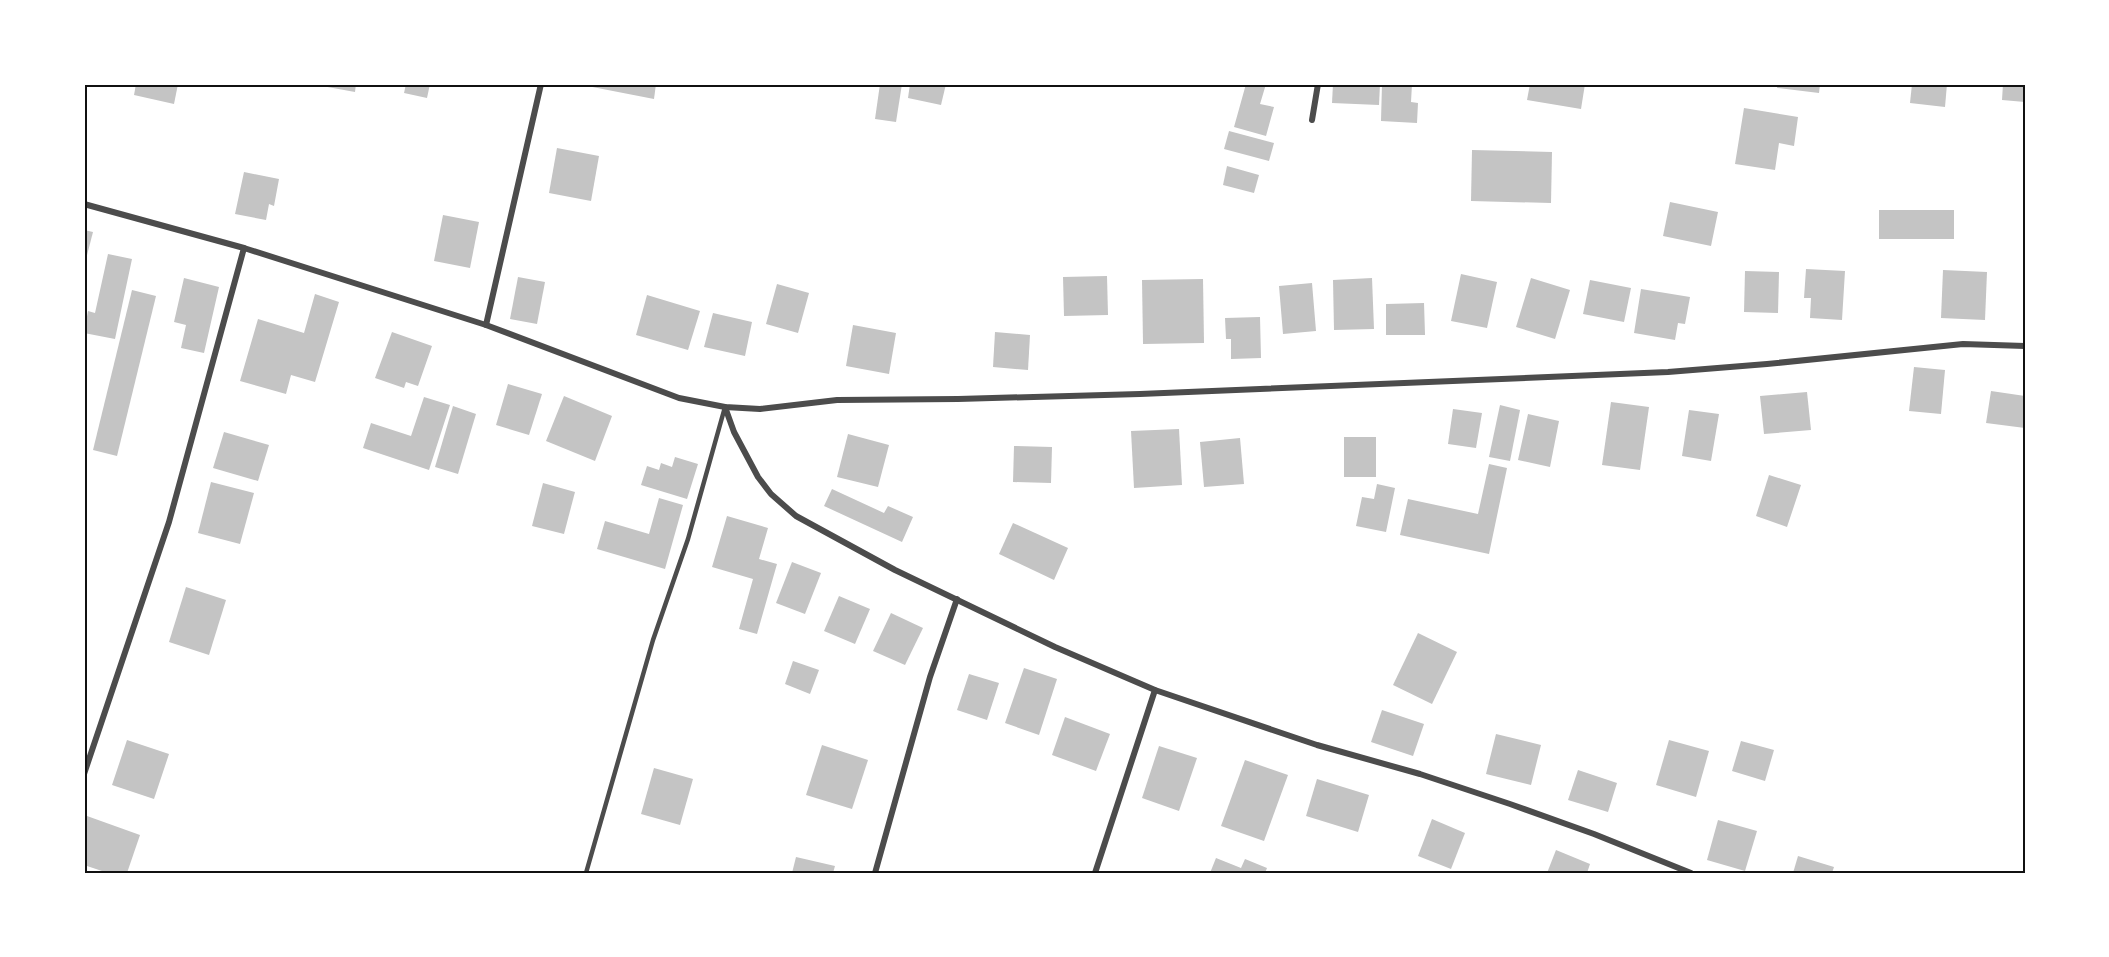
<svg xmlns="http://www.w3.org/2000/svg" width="2109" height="957" viewBox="0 0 2109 957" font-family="Lato,sans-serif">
	<rect width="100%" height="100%" fill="#fff"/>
	<g fill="#c4c4c4">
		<polygon points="136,84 178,84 174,104 134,95"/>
		<polygon points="323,84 356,84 355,92 322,86"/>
		<polygon points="406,84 430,84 427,98 404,93"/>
		<polygon points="577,84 656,84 654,99"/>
		<polygon points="880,84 902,84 896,122 875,119"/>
		<polygon points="910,84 946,84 941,105 908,98"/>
		<polygon points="1246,84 1266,84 1260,104 1274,107 1266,136 1234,127"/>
		<polygon points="1333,84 1380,84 1379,105 1332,103"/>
		<polygon points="1382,84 1412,84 1411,102 1418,103 1417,123 1381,121"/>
		<polygon points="1530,84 1585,84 1581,109 1527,100"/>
		<polygon points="1778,84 1820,84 1819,93 1777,88"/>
		<polygon points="1912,84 1947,84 1945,107 1910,103"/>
		<polygon points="2003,84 2025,84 2025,102 2002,100"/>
		<polygon points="1744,108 1798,117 1794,146 1779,143 1775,170 1735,164"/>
		<polygon points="1229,131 1274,143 1269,161 1224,149"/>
		<polygon points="557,148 599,156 591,201 549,193"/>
		<polygon points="1472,150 1552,152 1551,203 1471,201"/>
		<polygon points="1227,166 1259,175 1254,193 1223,185"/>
		<polygon points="244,172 279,179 274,206 269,204 266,220 235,214"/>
		<polygon points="1670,202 1718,212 1711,246 1663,236"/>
		<rect x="1879" y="210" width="75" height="29"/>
		<polygon points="443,215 479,222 470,268 434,261"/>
		<polygon points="84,230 93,232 85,263 84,263"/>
		<polygon points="108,254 132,259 115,339 84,333 88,311 95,313"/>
		<polygon points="1806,269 1845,271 1842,320 1810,318 1811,298 1804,298"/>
		<polygon points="1943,270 1987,272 1985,320 1941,318"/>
		<polygon points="1745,271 1779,272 1778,313 1744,312"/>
		<polygon points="1461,274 1497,282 1487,328 1451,321"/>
		<polygon points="1107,276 1108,315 1064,316 1063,277"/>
		<polygon points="518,277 545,282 537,324 510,319"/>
		<polygon points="184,278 219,287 204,353 181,348 186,325 174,322"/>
		<polygon points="1372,278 1374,329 1334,330 1333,280"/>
		<polygon points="1531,278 1570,290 1555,339 1516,327"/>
		<polygon points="1203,279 1204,343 1143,344 1142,280"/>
		<polygon points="1590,280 1631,288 1624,322 1583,314"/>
		<polygon points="1312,283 1316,331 1283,334 1279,286"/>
		<polygon points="777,284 809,293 798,333 766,324"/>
		<polygon points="1641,289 1690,297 1685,324 1678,323 1675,340 1634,333"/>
		<polygon points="132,290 156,296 117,456 93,450"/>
		<polygon points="315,294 339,302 315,382 291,375 286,394 240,381 258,319 304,333"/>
		<polygon points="647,295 700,311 688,350 636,335"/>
		<polygon points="1424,303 1425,335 1386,335 1386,304"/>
		<polygon points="713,313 752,322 745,356 704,347"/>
		<polygon points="1260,317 1261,358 1231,359 1231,339 1226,339 1225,318"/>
		<polygon points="853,325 896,333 889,374 846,366"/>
		<polygon points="392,332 432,346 418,386 406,382 404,388 375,378"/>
		<polygon points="995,332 1030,335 1028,370 993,367"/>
		<polygon points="1914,367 1945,370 1941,414 1909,411"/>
		<polygon points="508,384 542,394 529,435 496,425"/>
		<polygon points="1991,391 2025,396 2025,428 1986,423"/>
		<polygon points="1807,392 1811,430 1764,434 1760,396"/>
		<polygon points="564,396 612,416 595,461 546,441"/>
		<polygon points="424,397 450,405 429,470 363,448 371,423 411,436"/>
		<polygon points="1611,402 1649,407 1640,470 1602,465"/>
		<polygon points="1500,405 1520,410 1510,461 1489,457"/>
		<polygon points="453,406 476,414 458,474 435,467"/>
		<polygon points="1453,409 1482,413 1476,448 1448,444"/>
		<polygon points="1689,410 1719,414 1711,461 1682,456"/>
		<polygon points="1528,414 1559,421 1550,467 1518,460"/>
		<polygon points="1179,429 1182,485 1134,488 1131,431"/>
		<polygon points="224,432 269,445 258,481 213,468"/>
		<polygon points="848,434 889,445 878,487 837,477"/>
		<rect x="1344" y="437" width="32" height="40"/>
		<polygon points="1240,438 1244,484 1204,487 1200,442"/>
		<polygon points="1014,446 1052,447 1051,483 1013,482"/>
		<polygon points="675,457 698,464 687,499 641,485 647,466 659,470 661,463 672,467"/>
		<polygon points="1489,464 1507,468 1489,554 1400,535 1408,499 1478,514"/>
		<polygon points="1769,475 1801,485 1787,527 1756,516"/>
		<polygon points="211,482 254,493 240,544 198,533"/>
		<polygon points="543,483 575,492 564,534 532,526"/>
		<polygon points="1377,484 1395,488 1386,532 1356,526 1362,497 1374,499"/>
		<polygon points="832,489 884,513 888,506 913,517 902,542 824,506"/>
		<polygon points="659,498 683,505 665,569 597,549 605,521 649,534"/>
		<polygon points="727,516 768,528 759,559 777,564 757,634 739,629 753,579 712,567"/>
		<polygon points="1013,523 1068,548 1054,580 999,554"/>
		<polygon points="792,562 821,573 805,614 776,603"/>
		<polygon points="186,587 226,600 209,655 169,642"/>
		<polygon points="839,596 870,609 855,644 824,631"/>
		<polygon points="891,613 923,628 905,665 873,651"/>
		<polygon points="1418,633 1457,652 1432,704 1393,685"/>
		<polygon points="793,661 819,670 810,694 785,684"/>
		<polygon points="1024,668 1057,679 1039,735 1005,723"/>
		<polygon points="969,674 999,683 987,720 957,710"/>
		<polygon points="1382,710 1424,724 1413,756 1371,742"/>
		<polygon points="1065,717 1110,734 1096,771 1052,755"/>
		<polygon points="1496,734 1541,745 1531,785 1486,774"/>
		<polygon points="127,740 169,754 154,799 112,785"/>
		<polygon points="1669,740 1709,751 1696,797 1656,785"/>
		<polygon points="1741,741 1774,750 1765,781 1732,771"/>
		<polygon points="822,745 868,760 852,809 806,795"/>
		<polygon points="1159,746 1197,758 1179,811 1142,798"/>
		<polygon points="1245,760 1288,775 1264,841 1221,826"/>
		<polygon points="654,768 693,779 680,825 641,814"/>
		<polygon points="1578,770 1617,783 1608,812 1568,800"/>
		<polygon points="1317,779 1369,795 1358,832 1306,816"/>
		<polygon points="87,816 140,835 127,873 108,873 84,865 84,825"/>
		<polygon points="1432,819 1465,833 1451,869 1418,856"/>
		<polygon points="1718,820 1757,831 1745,871 1707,860"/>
		<polygon points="1556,850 1590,864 1587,873 1547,873"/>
		<polygon points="1798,856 1834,867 1832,873 1793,873"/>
		<polygon points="796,857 835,866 833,873 792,873"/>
		<polygon points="1216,858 1241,868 1245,859 1267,868 1265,873 1210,873"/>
	</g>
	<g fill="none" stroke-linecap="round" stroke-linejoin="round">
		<polyline stroke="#4c4c4c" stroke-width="4.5" points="586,873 653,640 688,539 725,407"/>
		<g stroke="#4c4c4c" stroke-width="6">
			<polyline points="1312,120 1318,84"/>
			<polyline points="84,204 244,248 486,325 679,398 725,407 760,409 837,400 958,399 1140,394 1668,372 1767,364 1963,344 2025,346"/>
			<polyline points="486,325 541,84"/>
			<polyline points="725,407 734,432 758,477 771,494 796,516 895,570 1055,647 1155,690 1317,745 1420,774 1510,804 1594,834 1691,873"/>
			<polyline points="84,774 169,522 244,248"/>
			<polyline points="875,873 930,677 957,599"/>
			<polyline points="1095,873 1155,690"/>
		</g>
	</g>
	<rect width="2109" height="957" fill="none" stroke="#ffffff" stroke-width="171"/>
	<rect x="86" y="86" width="1938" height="786" fill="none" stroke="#111" stroke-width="2"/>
</svg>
